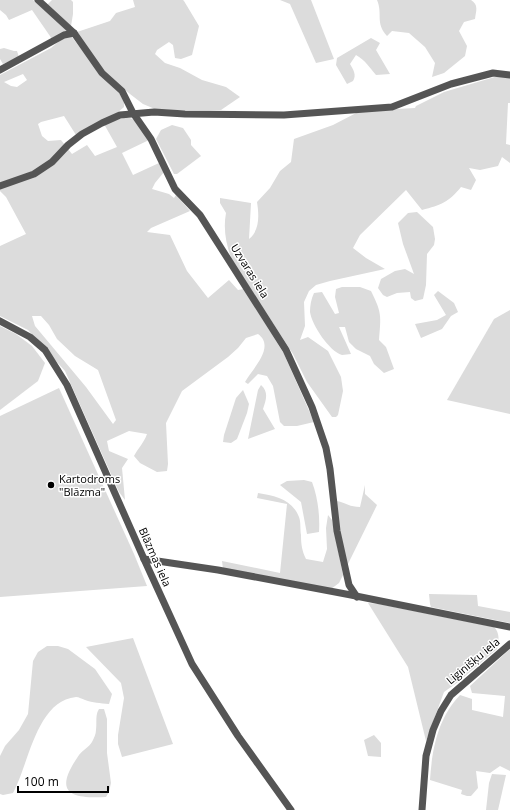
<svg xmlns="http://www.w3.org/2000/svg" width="510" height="810" viewBox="0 0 510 810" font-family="'Open Sans',sans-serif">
	<rect width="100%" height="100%" fill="#fff"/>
	<g fill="#dcdcdc" fill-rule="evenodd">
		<polygon points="0,0 33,0 71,32 52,39 32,10 9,20 6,15 0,10"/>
		<polygon points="52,0 71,0 73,2 73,14 71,26 47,5"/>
		<polygon points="133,0 183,0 184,1 199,26 192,55 181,59 175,58 173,45 169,42 157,50 155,54 165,63 180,68 202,80 226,87 240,97 221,110 169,110 155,109 143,104 130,94 104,73 77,32 110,21 116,13 135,7"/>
		<polygon points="280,0 311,0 334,59 316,63 290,4"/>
		<path d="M377 0H471C479 5 476 11 475 19L464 22 459 31 467 46 465 56 444 73 432 77 435 63 425 47 409 33 392 31 387 36C375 23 383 14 377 0Z"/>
		<path d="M71 36 82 50 119 92 124 102V107L117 113 76 135 64 116 41 122 38 124 42 136 48 141 61 140 72 154 87 145 95 156 117 147 104 124C133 114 132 114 149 140L122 153 133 175 159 163 164 172 155 183 152 189 169 194 174 198 176 195 190 211 151 228 147 232 170 235 187 271 208 298 229 280 238 290 244 289 284 354 314 422 297 426H284L280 422 273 386 267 376 258 374 248 384 245 382C252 369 276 347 258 334L246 338 238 348 228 357 182 391 166 423 168 464 167 471 157 472 140 463 134 456C138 448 144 443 147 434L129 431 107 441 109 451 128 459 122 468 125 500 119 492 65 371 28 330 0 316V246L26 234 6 197 0 191V75L51 48 64 37ZM23 74 27 80 17 87 11 86 4 82ZM32 316H41L49 325 57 339 75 356 98 370 116 420 113 424 86 387 35 326Z"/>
		<path d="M371 38 380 43 376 50 390 74 376 75C369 67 366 61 356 55L350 64C353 69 357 75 353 81L347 84 336 65 337 58Z"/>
		<polygon points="4,48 14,51 17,51 19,57 3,64 0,59 0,49"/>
		<path d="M498 76 510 77V103H508L506 144 510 145V163L502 157 498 166 480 170 469 168 476 180 471 190 461 187C449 202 441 205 422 210L406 190 360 235 353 248 366 258 385 269 330 281 316 285 309 291 304 302 305 326 300 340 308 337 328 351 341 377 343 391 338 415 336 417H332L307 382 293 354 232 260C226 245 223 229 226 213L220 203V198L251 203 249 239C260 230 259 215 257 202L270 188 280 171 291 162 294 139 333 125 360 111 415 108 416 106 444 92Z"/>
		<polygon points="172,125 183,128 191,140 191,145 201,156 177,174 174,174 156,139 161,130"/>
		<polygon points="417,212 433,227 435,239 434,245 427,254 426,285 423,299 415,301 411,298 410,292 397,293 387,297 383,295 378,288 381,279 395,271 405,269 414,274 403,244 398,223 408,213"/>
		<path d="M342 287H360L371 291C382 313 381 316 379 340L386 347 394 369 384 373 374 364 370 356 356 349 349 342 345 327H339L351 354C348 354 345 355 342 355 329 351 312 325 310 312 310 306 311 299 314 293L322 292 335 314 339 313 335 297 336 289Z"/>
		<polygon points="438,291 454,303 458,312 451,316 442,329 421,338 415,324 437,320 446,315 434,295"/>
		<polygon points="510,310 510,414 447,400 494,319"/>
		<polygon points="0,326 16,334 32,346 45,363 38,381 0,410"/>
		<path d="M261 385C269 392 266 400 263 409L275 429 248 439 258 390Z"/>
		<polygon points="59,388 134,554 147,586 0,597 0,416"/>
		<polygon points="243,390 249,404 247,413 237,439 231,443 223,442 224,435 236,398"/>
		<path d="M304 480 312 482C318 498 320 516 319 532L307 534 301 502 280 485 287 481Z"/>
		<path d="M365 485V494L377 505 347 566 337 516V501C346 503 350 507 360 507Z"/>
		<path d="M258 493C275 496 292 499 299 517 301 522 300 529 301 535 301 544 302 551 306 559L323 562 327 549 326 528 328 515 332 520 343 575 339 583 331 589 223 569 222 561 280 573 287 504 257 498Z"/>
		<polygon points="429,594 477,595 478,606 510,612 510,623 431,607 430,604"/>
		<path d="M368 603 379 604 494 627C500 633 499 641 497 649L458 682 444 692 426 741 408 667Z"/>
		<polygon points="133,638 173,744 122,757 118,744 118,735 124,698 121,683 86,647"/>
		<path d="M47 646H58L68 649 95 669 112 694 109 704C100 703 93 703 85 700 82 699 79 697 76 697 36 701 29 764 13 793L3 795 0 794V756L5 746 19 730 28 714 33 661 38 652Z"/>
		<path d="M510 649V771L500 766 490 773 476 771 478 788 471 796H467L461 794 462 790 430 780C432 749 438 718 460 695L472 699V710L503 717 505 696 472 693 470 686Z"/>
		<path d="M99 709H104L107 719V753L111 783 109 792 106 797C67 799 54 791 79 755 83 750 89 747 92 742 94 738 96 734 96 730 97 722 95 715 99 709Z"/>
		<polygon points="374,735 381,743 381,757 368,756 364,740"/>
		<polygon points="492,774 506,775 498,810 486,810 489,783"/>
	</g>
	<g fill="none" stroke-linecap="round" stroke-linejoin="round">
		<g stroke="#555" stroke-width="7">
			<polyline points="38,0 74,33 102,73 122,91 133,113 151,139 175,189 200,215 286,350 312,407 326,448 330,469 337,531 349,585 357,597"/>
			<polyline points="0,70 64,35 74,33"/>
			<polyline points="0,186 34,174 52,162 68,145 82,134 102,123 120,115 154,112 185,114 284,115 392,107 451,84 493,73 510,75"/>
			<polyline points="0,321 30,337 45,350 67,385 144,559 192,664 238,736 291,810"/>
			<polyline points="144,559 218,570 351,595 510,627"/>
			<polyline points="422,810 426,756 433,730 441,711 451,695 510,644"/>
		</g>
	</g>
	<circle fill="#000" stroke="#fff" stroke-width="1.5" cx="51" cy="485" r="4"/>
	<g text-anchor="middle" stroke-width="3" stroke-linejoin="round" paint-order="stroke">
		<g font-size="11" fill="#000" stroke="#fff">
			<text transform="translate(250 271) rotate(58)" y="4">Uzvaras iela</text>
			<text transform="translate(155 557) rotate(66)" y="4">Blāzmas iela</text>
			<text transform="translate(473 661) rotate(-40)" y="4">Liginišķu iela</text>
		</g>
		<g font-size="11" fill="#000" stroke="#fff" text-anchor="start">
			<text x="59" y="483">Kartodroms<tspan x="59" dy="13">"Blāzma"</tspan></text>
		</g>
	</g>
	<path d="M18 786v6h90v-6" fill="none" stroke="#000000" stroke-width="2"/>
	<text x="24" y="786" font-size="12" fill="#000000" stroke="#ffffff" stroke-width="3" paint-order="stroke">100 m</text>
</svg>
